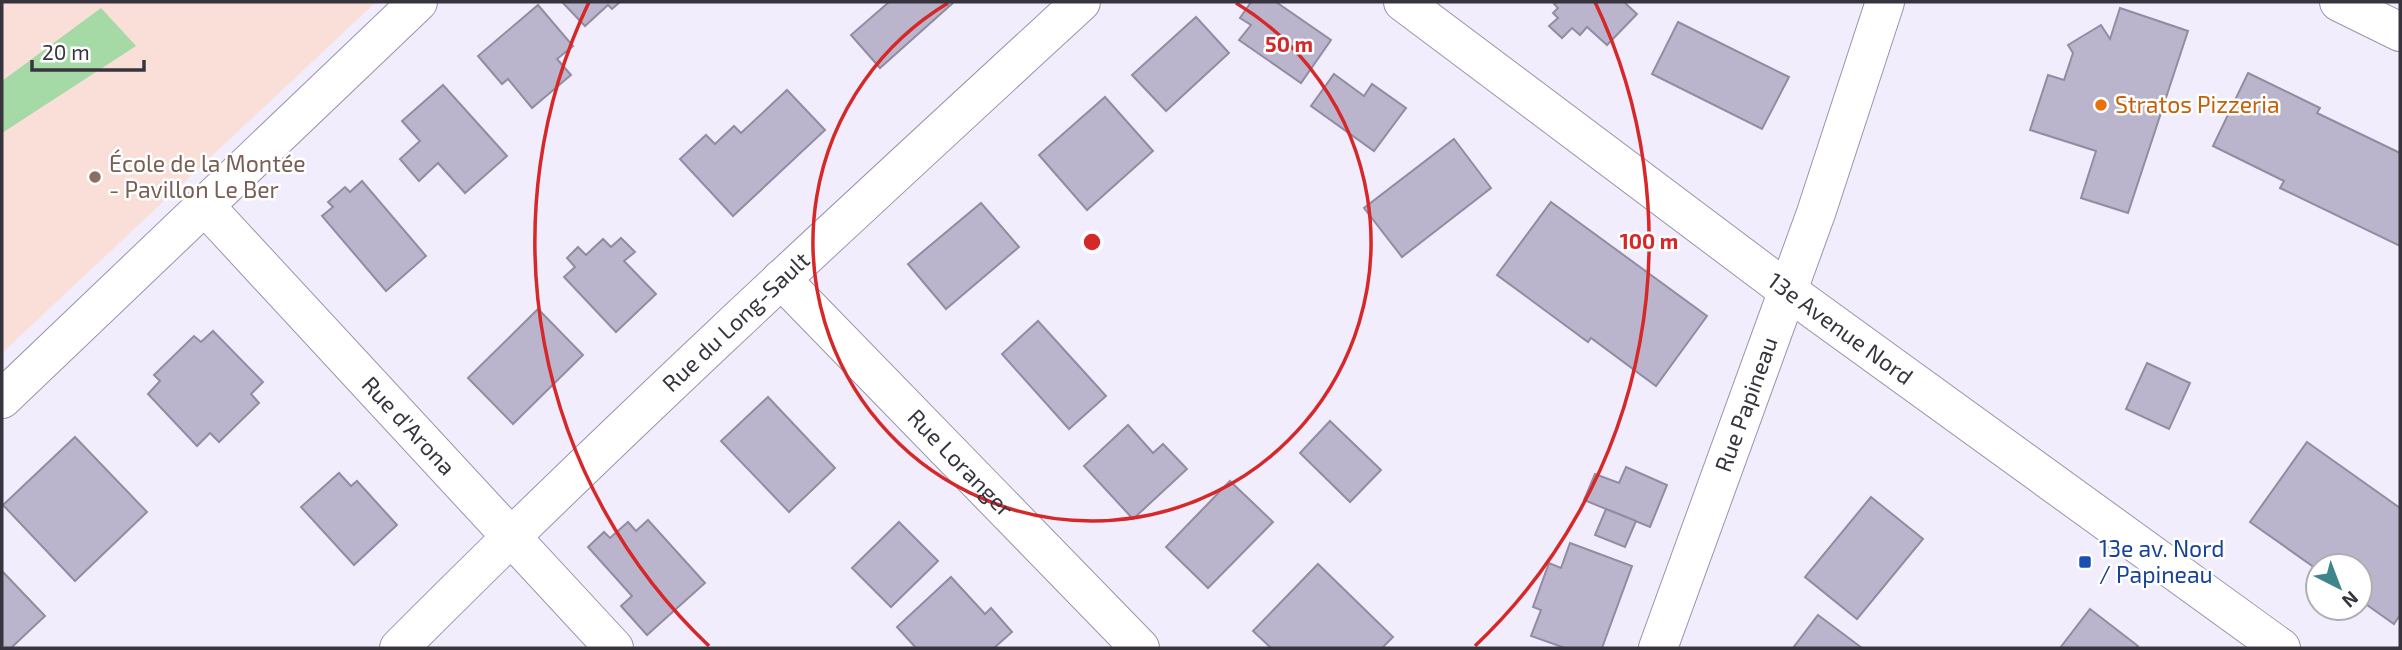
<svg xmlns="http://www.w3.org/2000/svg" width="2402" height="650" viewBox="0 0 2402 650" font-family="'Exo 2',sans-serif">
	<rect width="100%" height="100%" fill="#f1edfc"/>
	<polygon fill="#f9dfd8" points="2,2 376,2 2,353"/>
	<polygon fill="#a5d9a5" points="101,8 136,46 2,133 2,81"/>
	<g fill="#bab4cc" stroke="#928ca3" stroke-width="2">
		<polygon points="562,2 620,2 612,9 608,5 585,26"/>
		<polygon points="889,2 954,2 880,68 851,35"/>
		<polygon points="1251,2 1276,2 1331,40 1301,83 1239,40 1251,25 1240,18"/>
		<polygon points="1557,2 1624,2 1637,14 1607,45 1587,27 1580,35 1572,28 1562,38 1549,26 1558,18 1553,13 1558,8 1554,4"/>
		<polygon points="538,5 573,46 557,59 571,75 532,108 508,79 502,84 478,56"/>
		<polygon points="2120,8 2188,31 2128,213 2081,198 2096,151 2030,130 2048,75 2064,80 2073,53 2068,45 2101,25 2110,39"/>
		<polygon points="1196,17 1229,53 1166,111 1132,75"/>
		<polygon points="1678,22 1789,77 1762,129 1652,74"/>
		<polygon points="2248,73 2320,108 2317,113 2400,153 2400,246 2280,188 2284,181 2213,146"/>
		<polygon points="1334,74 1364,96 1372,84 1406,108 1374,151 1311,106"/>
		<polygon points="443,85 507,156 465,193 438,163 419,181 400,159 420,141 402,121"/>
		<polygon points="787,90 825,130 733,216 680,159 706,135 715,144 734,126 741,133"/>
		<polygon points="1105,97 1153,151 1087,210 1039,155"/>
		<polygon points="1454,139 1491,188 1402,257 1364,208"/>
		<polygon points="362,181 426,256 386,291 322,216 333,207 328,202 345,187 350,192"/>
		<polygon points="1551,202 1707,316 1656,386 1591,338 1588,342 1497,275"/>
		<polygon points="981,203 1019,247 946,309 908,264"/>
		<polygon points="621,238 635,252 624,261 656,294 616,332 564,277 575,267 567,258 578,247 586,255 603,239 611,247"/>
		<polygon points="538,309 583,355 513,424 468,378"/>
		<polygon points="1038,321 1106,396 1069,429 1002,354"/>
		<polygon points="213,331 263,382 251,394 259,403 219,442 210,433 197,446 148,394 160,381 154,375 194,336 201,342"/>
		<polygon points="2147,363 2190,383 2169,429 2126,409"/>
		<polygon points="768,397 835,468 789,512 721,441"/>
		<polygon points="1330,421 1381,470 1350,502 1300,453"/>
		<polygon points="1128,425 1153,453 1163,444 1187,469 1133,519 1084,466"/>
		<polygon points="75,437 147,512 75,581 3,505"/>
		<polygon points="2307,442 2400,508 2400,615 2394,624 2360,600 2360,566 2318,566 2318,570 2250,522"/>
		<polygon points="1626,467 1667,485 1650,527 1584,500 1595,474 1619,483"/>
		<polygon points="339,473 351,486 357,481 397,525 354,565 301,507"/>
		<polygon points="1230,481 1273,522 1208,588 1166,547"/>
		<polygon points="1871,497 1923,539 1857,619 1805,577"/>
		<polygon points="1606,509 1636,521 1625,547 1595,535"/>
		<polygon points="648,520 705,583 647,635 621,606 632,596 588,547 604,532 610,538 628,522 636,531"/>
		<polygon points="899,522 938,561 891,607 852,568"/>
		<polygon points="1570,543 1632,566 1602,648 1565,648 1531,636 1541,610 1533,607 1549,563 1561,568"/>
		<polygon points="1318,564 1393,637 1382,648 1271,648 1253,631"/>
		<polygon points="2,571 45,616 11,648 2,648"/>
		<polygon points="951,577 985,614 991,608 1012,632 994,648 916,648 897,627"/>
		<polygon points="2090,609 2138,646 2136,648 2060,648"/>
		<polygon points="1818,615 1862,648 1793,648"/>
	</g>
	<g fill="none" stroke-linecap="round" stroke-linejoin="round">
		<defs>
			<g id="minor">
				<path id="s1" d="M204 205 614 648"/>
				<path id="s2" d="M781 279 1140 648"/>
				<polyline points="2,399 418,2"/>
				<path id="s3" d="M399 648C620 426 851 214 1081 2"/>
				<path id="s4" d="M1658 648 1816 213 1885 2"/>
			</g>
			<g id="major">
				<path id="s5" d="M1403 2 1788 291 2281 648"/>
				<polyline points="2339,2 2400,32"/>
			</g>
		</defs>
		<use href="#minor" stroke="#9a94ac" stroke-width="40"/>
		<use href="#major" stroke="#9a94ac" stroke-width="40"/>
		<use href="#minor" stroke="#fff" stroke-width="38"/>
		<use href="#major" stroke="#fff" stroke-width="38"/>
	</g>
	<g fill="none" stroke="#d62828" stroke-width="3.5">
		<path d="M1236 3A279 279 0 1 1 948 3"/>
		<path d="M709 646A557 557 0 0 1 589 2M1595 2A557 557 0 0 1 1475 646"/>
	</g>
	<circle fill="#e8710a" stroke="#fff" stroke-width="2.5" cx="2101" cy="105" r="7"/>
	<circle fill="#8d6e63" stroke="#fff" stroke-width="2.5" cx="95" cy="177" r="7"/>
	<rect fill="#1a4fb4" stroke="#fff" stroke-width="2.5" x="2078" y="555" width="14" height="14" rx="3.5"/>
	<g text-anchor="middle" stroke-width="5" stroke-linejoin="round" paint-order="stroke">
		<g font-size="23" fill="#c56008" stroke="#fff" text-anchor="start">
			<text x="2115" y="113">Stratos Pizzeria</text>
		</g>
		<g font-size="23" fill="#785e54" stroke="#fff" text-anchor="start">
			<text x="109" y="172">École de la Montée<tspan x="109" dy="26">- Pavillon Le Ber</tspan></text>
		</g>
		<g font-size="23" fill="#37343e" stroke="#fff">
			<text dy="8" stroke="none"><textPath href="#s3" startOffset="469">Rue du Long-Sault</textPath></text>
			<text dy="8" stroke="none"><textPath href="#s5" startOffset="546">13e Avenue Nord</textPath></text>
			<text dy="8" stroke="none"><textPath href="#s4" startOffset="259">Rue Papineau</textPath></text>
			<text dy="8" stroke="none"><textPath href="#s1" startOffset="301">Rue d'Arona</textPath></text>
			<text dy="8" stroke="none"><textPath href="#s2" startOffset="257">Rue Loranger</textPath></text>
		</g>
		<g font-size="23" fill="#164399" stroke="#fff" text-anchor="start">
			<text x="2099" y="557">13e av. Nord<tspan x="2099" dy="26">/ Papineau</tspan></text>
		</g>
	</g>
	<circle cx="1092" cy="242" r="10" fill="#d62828" stroke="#fff" stroke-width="3.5"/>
	<g font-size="21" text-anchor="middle" font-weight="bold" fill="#d62828" stroke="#fff" stroke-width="5" stroke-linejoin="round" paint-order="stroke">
		<text x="1289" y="52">50 m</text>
		<text x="1649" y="249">100 m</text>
	</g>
	<rect width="2402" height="650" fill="none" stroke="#37343e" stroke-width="7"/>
	<g transform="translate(2339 587) rotate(138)"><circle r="33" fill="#ffffff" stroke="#afaeb2" stroke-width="2"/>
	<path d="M0-5L12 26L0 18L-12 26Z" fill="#3e868c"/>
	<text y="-10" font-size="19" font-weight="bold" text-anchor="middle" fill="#37343e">N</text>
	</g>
	<path d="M32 60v10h112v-10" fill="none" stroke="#37343e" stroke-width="3.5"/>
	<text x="42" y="60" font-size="21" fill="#37343e" stroke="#ffffff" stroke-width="5" paint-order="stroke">20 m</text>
</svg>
